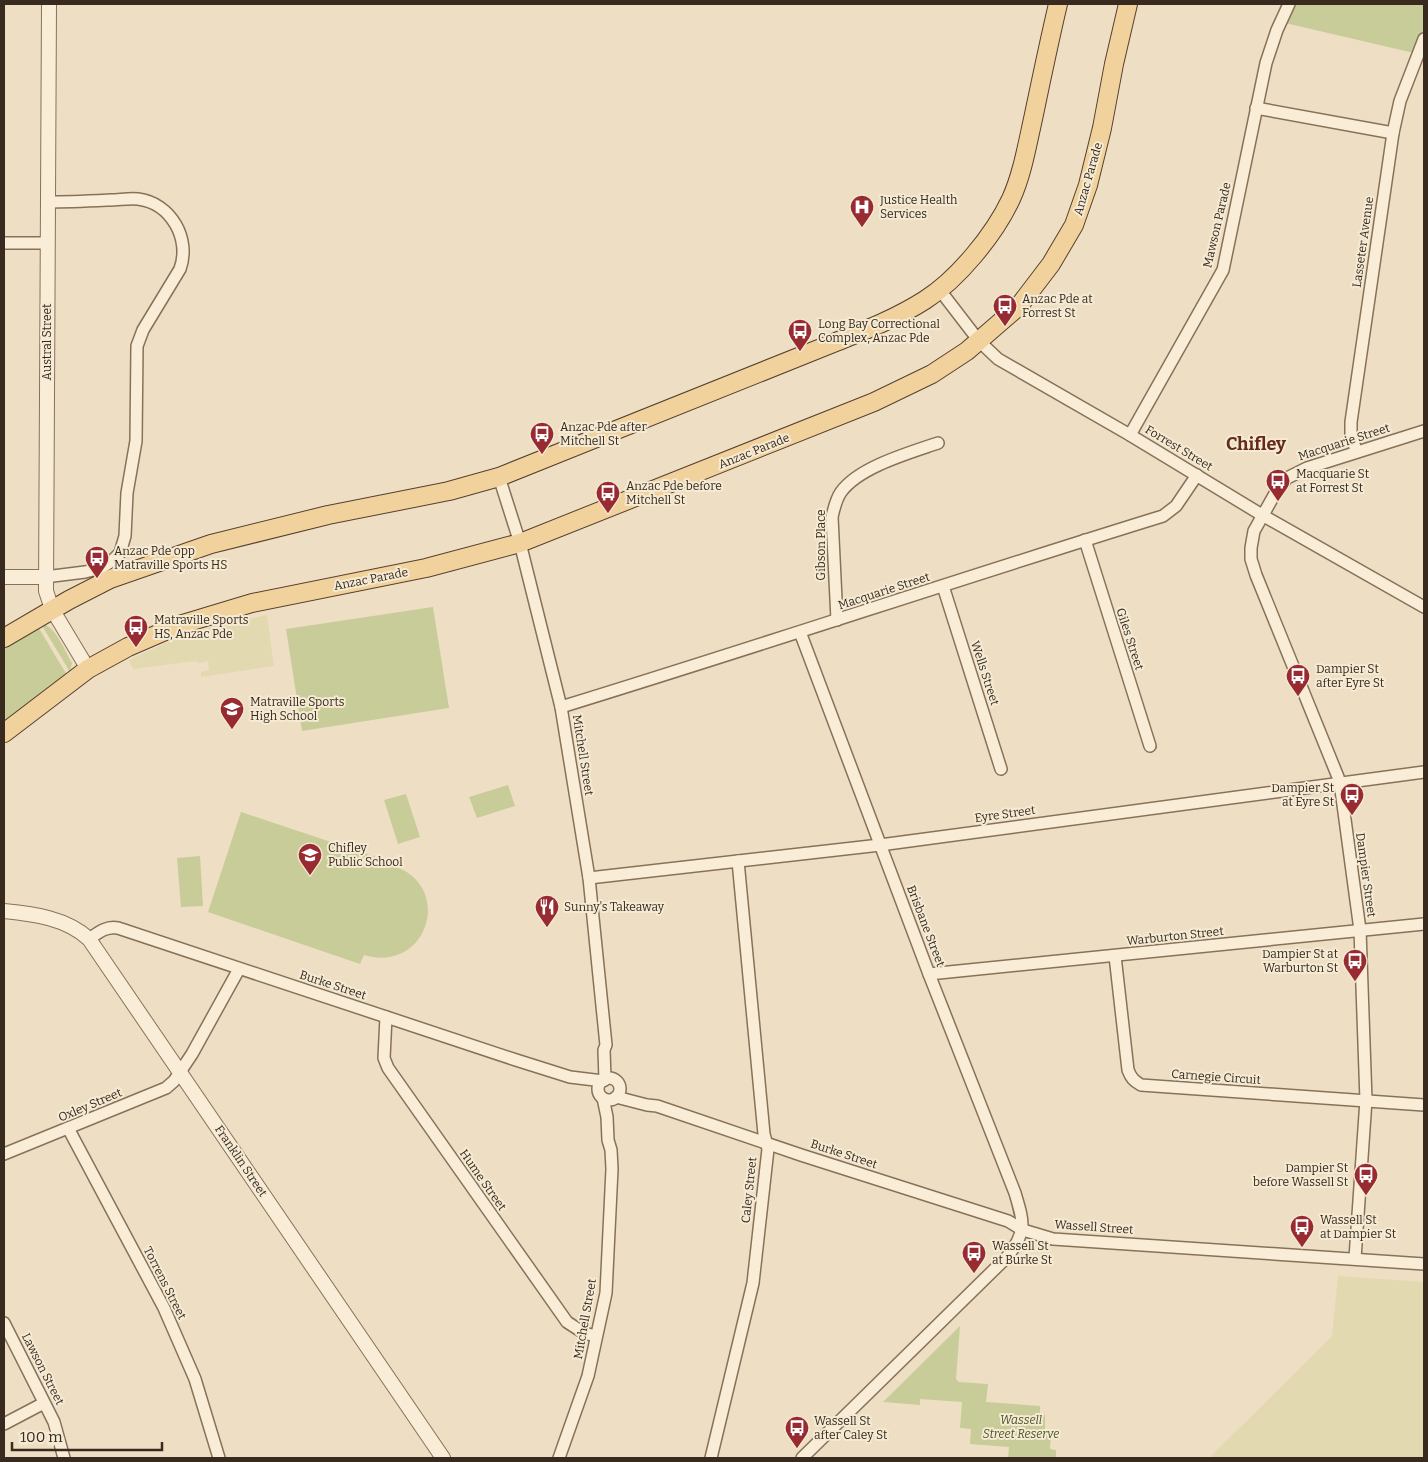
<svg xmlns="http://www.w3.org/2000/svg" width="1428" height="1462" viewBox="0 0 1428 1462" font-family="Bitter,serif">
	<rect width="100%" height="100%" fill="#eedfc4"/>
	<g fill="#e3d9b1">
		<polygon points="267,615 274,666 201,677 201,672 209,670 208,661 197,663 197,661 133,669 129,660 189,632"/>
		<polygon points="1338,1276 1424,1282 1424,1458 1209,1458 1332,1336"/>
	</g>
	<g fill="#c8cc98">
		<polygon points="1289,4 1424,4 1424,39 1418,54 1281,22"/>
		<polygon points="433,607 449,708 302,731 286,629"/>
		<path d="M41 624C55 624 65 652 72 663L70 672Z"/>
		<polygon points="37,625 67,675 4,725 4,645"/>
		<polygon points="508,785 515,806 477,818 469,797"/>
		<polygon points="406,794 420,837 398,844 384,800"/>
		<path d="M241 812 394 863V866C455 887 427 974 364 955L360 964 208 912Z"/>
		<polygon points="200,856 203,906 181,907 177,858"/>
		<polygon points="960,1326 956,1379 959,1382 988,1384 986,1402 1040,1406 1040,1415 1045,1415 1045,1432 1051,1433 1050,1449 1056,1450 1056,1458 1008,1458 1009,1447 970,1444 971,1429 960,1428 962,1402 920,1399 920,1405 883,1402"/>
	</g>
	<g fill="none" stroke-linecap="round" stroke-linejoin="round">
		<defs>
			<g id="minor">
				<polyline points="1256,108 1393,133"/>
				<polyline points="4,243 48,243"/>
				<polyline points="939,289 979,341 998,359 1130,435 1262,515 1424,607"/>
				<polyline points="1130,435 1223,270 1266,63 1277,30 1289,4"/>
				<polyline points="1357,452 1351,437 1351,422 1393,133 1400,101 1424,39"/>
				<polyline points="499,477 520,543 561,707 589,878 606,1045 604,1050 605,1080"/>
				<polyline points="1085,540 1150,746"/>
				<path d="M45 577 85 572 101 568 112 561 120 553 125 536 127 493 136 441 137 346 143 330 180 269C191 239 171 203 138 199 129 198 119 200 110 200 89 201 69 202 48 202"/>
				<polyline points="943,586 1001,769"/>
				<path d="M837 620 832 517C834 508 836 499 841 492 859 467 909 453 938 443"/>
				<path d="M800 632 929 974 1015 1193C1024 1223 1027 1232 1007 1257L802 1458"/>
				<path d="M561 707C763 645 962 578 1163 516L1176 506 1197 475"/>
				<polyline points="589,878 880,845 1424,772"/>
				<path d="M89 939C99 932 106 926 118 928L516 1060 570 1077 603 1081"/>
				<path d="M1115 956 1128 1070C1131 1078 1134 1081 1141 1085L1424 1105"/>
				<polyline points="929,974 1424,924"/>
				<polyline points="386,1017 384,1058 388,1068 567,1322 584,1333 596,1336"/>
				<circle cx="609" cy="1089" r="11"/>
				<polyline points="616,1097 647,1105 657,1106 801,1155 1008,1221 1023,1230 1053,1239 1424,1264"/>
				<polyline points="68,1128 164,1308 195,1379 219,1458"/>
				<polyline points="4,1154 166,1088 174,1081 192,1054 239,969"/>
				<polyline points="1355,1258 1366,1100 1360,930 1341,790 1338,777 1256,575 1251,559 1251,548 1254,531 1277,490 1287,478 1307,468 1424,431"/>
				<polyline points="4,1323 54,1422 64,1458"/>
				<polyline points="4,1424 44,1403"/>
				<polyline points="559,1458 588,1376 606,1293 612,1169 611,1150 608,1140 607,1117 603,1098"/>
				<polyline points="711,1458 753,1283 768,1149 764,1134 738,861"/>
			</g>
			<g id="tertiary">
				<polyline points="49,4 46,591 52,609 88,669"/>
				<polyline points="4,577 45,577"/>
				<path d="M4 911C34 914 66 918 89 939L443 1458"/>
			</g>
			<g id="primary">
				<path d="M4 638 69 600 110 579 211 544 328 515 449 491 499 477 836 342C866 330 897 318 925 300 958 279 994 235 1011 199 1022 175 1027 146 1033 119 1041 81 1049 42 1058 4"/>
				<polyline points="4,733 88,669 128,647 179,625 252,603 426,568 520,543 874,402 932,374 967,351 1019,306 1051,264 1074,225 1088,185 1102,128 1114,64 1128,4"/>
			</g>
		</defs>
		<use href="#minor" stroke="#88715a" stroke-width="14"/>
		<use href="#tertiary" stroke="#88715a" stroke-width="16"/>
		<use href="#primary" stroke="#563f2f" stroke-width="20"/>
		<use href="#minor" stroke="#f9edd7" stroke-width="11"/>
		<use href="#tertiary" stroke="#f9edd7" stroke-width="14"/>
		<use href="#primary" stroke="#f1d29c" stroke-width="18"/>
	</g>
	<defs>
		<symbol id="hospital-pin" viewBox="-11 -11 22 30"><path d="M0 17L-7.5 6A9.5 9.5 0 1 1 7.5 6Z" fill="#972b31" stroke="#f5ead3"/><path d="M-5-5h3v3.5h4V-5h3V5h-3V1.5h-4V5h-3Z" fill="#fff"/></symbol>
		<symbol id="bus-pin" viewBox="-11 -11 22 30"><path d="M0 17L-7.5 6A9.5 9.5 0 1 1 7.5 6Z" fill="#972b31" stroke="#f5ead3"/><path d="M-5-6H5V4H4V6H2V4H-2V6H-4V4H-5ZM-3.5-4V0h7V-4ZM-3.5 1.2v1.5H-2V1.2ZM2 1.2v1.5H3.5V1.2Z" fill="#fff"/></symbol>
		<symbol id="school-pin" viewBox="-11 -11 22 30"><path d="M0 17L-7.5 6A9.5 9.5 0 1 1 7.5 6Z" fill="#972b31" stroke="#f5ead3"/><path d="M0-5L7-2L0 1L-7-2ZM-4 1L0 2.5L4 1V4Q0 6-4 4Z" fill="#fff"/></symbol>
		<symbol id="restaurant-pin" viewBox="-11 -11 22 30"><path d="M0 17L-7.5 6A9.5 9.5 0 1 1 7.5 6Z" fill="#972b31" stroke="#f5ead3"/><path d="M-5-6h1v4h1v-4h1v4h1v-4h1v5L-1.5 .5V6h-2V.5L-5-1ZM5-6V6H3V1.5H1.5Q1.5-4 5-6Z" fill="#fff"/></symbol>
	</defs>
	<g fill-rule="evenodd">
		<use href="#hospital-pin" x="848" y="193" width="28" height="38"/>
		<use href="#bus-pin" x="991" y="292" width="28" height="38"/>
		<use href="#bus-pin" x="786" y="317" width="28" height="38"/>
		<use href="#bus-pin" x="528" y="420" width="28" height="38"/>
		<use href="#bus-pin" x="1264" y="467" width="28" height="38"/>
		<use href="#bus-pin" x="594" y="479" width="28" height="38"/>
		<use href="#bus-pin" x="83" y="544" width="28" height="38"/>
		<use href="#bus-pin" x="122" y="613" width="28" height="38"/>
		<use href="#bus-pin" x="1284" y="662" width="28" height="38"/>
		<use href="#school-pin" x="218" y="695" width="28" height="38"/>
		<use href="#bus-pin" x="1338" y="781" width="28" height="38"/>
		<use href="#school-pin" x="296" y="841" width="28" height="38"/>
		<use href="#restaurant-pin" x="533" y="893" width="28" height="38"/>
		<use href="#bus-pin" x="1341" y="947" width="28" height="38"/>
		<use href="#bus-pin" x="1352" y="1161" width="28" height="38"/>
		<use href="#bus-pin" x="1288" y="1213" width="28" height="38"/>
		<use href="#bus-pin" x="960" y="1239" width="28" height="38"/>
		<use href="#bus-pin" x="783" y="1414" width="28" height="38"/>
	</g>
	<g text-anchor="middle" stroke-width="4" stroke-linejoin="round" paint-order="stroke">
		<g font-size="12" fill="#382a1e" stroke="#f5ead3">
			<text transform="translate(1088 179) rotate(-74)" y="4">Anzac Parade</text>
			<text transform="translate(1217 225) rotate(-77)" y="4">Mawson Parade</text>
			<text transform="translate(1363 242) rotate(-82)" y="4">Lasseter Avenue</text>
			<text transform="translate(47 342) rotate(-90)" y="4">Austral Street</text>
			<text transform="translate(1344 442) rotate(-18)" y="4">Macquarie Street</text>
			<text transform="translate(1179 448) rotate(31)" y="4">Forrest Street</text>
			<text transform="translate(754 451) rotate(-22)" y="4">Anzac Parade</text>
			<text transform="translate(821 545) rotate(-90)" y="4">Gibson Place</text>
			<text transform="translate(371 579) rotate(-11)" y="4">Anzac Parade</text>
			<text transform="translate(884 591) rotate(-18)" y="4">Macquarie Street</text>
			<text transform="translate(1130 639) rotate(72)" y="4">Giles Street</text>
			<text transform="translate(985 673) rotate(72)" y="4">Wells Street</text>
			<text transform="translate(583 755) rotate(81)" y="4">Mitchell Street</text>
			<text transform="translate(1005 814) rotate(-8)" y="4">Eyre Street</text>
			<text transform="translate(1366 875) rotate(82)" y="4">Dampier Street</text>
			<text transform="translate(926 926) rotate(69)" y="4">Brisbane Street</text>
			<text transform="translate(1175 936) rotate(-6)" y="4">Warburton Street</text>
			<text transform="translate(333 985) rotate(18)" y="4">Burke Street</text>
			<text transform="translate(1216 1077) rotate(4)" y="4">Carnegie Circuit</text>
			<text transform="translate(90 1105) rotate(-23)" y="4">Oxley Street</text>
			<text transform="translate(844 1154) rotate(18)" y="4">Burke Street</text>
			<text transform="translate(241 1161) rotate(56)" y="4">Franklin Street</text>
			<text transform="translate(483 1180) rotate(55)" y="4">Hume Street</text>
			<text transform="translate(749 1190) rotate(-84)" y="4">Caley Street</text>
			<text transform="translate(1094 1227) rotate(4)" y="4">Wassell Street</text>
			<text transform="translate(165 1283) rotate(63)" y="4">Torrens Street</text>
			<text transform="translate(585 1319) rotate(-80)" y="4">Mitchell Street</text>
			<text transform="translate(43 1369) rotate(63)" y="4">Lawson Street</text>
		</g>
		<g font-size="12" fill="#382a1e" stroke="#f5ead3" text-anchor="start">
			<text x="880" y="204">Justice Health<tspan x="880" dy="14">Services</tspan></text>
			<text x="1022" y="303">Anzac Pde at<tspan x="1022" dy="14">Forrest St</tspan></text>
			<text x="818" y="328">Long Bay Correctional<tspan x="818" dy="14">Complex, Anzac Pde</tspan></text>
			<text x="560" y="431">Anzac Pde after<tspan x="560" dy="14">Mitchell St</tspan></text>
			<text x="1296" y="478">Macquarie St<tspan x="1296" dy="14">at Forrest St</tspan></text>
			<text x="626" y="490">Anzac Pde before<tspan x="626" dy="14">Mitchell St</tspan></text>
			<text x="114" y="555">Anzac Pde opp<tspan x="114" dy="14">Matraville Sports HS</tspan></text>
			<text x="154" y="624">Matraville Sports<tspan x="154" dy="14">HS, Anzac Pde</tspan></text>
			<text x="1316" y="673">Dampier St<tspan x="1316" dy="14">after Eyre St</tspan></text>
			<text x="250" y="706">Matraville Sports<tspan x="250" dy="14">High School</tspan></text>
			<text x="1334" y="792" text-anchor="end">Dampier St<tspan x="1334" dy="14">at Eyre St</tspan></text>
			<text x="328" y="852">Chifley<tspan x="328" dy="14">Public School</tspan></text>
			<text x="564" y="911">Sunny's Takeaway</text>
			<text x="1338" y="958" text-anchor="end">Dampier St at<tspan x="1338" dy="14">Warburton St</tspan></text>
			<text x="1348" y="1172" text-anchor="end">Dampier St<tspan x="1348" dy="14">before Wassell St</tspan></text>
			<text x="1320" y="1224">Wassell St<tspan x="1320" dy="14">at Dampier St</tspan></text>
			<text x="992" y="1250">Wassell St<tspan x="992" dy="14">at Burke St</tspan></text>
			<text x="814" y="1425">Wassell St<tspan x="814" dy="14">after Caley St</tspan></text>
		</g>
		<g font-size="12" font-style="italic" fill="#4b5525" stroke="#f5ead3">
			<text x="1021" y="1424">Wassell<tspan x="1021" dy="14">Street Reserve</tspan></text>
		</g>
		<g font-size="18" font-weight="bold" fill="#652a1e" stroke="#f5ead3">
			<text x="1256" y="450">Chifley</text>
		</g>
	</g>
	<rect width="1428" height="1462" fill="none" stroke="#382a1e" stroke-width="10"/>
	<path d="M12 1442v8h150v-8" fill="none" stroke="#382a1e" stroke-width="2.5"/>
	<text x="20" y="1442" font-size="15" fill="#382a1e" stroke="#f5ead3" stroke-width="4" paint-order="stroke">100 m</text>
</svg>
